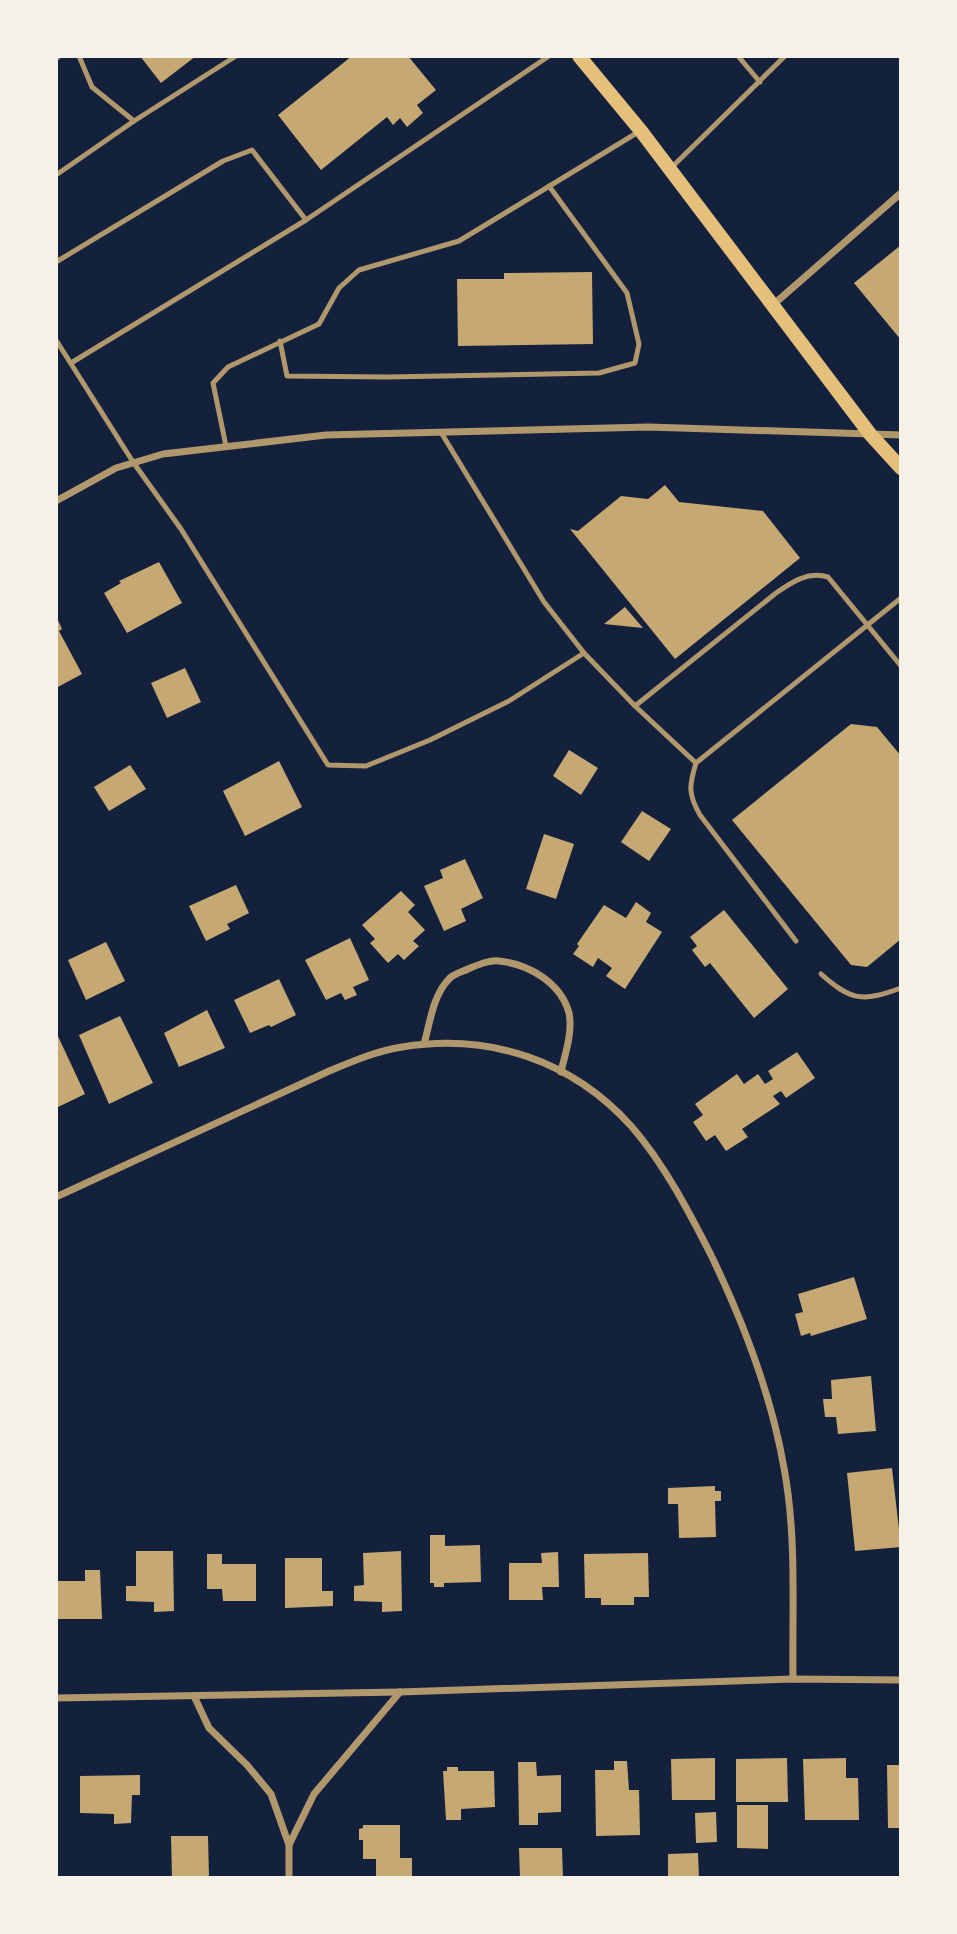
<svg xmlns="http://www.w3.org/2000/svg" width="957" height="1934" viewBox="0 0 957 1934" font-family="'Fira Sans',sans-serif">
	<rect width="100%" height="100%" fill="#14213d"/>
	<g fill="#c6a872">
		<polygon points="140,56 196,56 161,83"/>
		<polygon points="352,56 408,56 436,90 417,105 423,113 407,127 400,118 393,125 387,117 321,170 278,115"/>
		<polygon points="901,245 901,340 854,283"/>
		<polygon points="592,272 593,344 458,346 457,279 504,279 504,273"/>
		<polygon points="665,485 679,502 763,511 800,558 675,659 570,529 578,531 621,496 648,499"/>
		<polygon points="159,562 182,603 127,633 104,593 121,583 119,581"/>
		<polygon points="625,607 643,628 604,624"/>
		<polygon points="56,616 62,629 59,631 82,674 56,688"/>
		<polygon points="185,668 201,702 167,718 151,683"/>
		<polygon points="851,724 877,727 901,756 901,939 867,967 851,965 732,820"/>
		<polygon points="569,750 598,768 581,795 553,776"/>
		<polygon points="279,761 302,807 245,836 223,791"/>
		<polygon points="130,765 146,789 109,811 94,787"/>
		<polygon points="642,811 671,829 649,861 621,842"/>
		<polygon points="544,834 574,844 556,899 526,889"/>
		<polygon points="465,859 483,898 461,909 466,921 444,931 424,886 443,878 440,870"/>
		<polygon points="236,885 249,913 227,924 230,929 206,941 189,906"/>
		<polygon points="401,891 415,905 408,912 425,930 413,941 419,946 404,960 398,954 388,963 370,943 375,939 362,925"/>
		<polygon points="636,902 651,913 646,922 662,932 625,989 606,976 612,968 598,958 593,967 573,954 579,946 577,944 604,905 626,918"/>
		<polygon points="724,910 788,989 754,1018 710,963 705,967 692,950 697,946 690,937"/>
		<polygon points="350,938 369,980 353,987 357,995 345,1000 341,993 326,1000 305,960"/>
		<polygon points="106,942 125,981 86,1000 68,960"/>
		<polygon points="279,979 296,1015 271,1027 269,1025 250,1033 234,1000"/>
		<polygon points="207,1010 225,1048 179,1067 164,1033"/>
		<polygon points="120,1016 153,1083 109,1104 79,1035"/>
		<polygon points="56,1032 85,1094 56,1108"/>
		<polygon points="797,1052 815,1078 786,1098 781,1091 773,1096 780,1104 742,1129 748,1137 726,1151 715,1135 706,1141 693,1122 703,1115 695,1104 737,1074 744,1084 758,1074 765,1084 773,1079 768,1071"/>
		<polygon points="854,1277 867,1319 811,1336 810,1333 801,1336 795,1314 803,1312 798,1294"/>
		<polygon points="871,1376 876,1431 838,1434 836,1417 825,1417 823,1399 832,1399 831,1380"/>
		<polygon points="892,1468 901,1547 855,1551 847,1473"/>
		<polygon points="715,1486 715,1491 721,1491 721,1501 715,1501 716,1537 679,1538 678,1504 668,1504 668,1488"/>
		<polygon points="430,1535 445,1535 445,1546 480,1545 481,1582 444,1583 444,1587 434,1587 434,1583 430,1583"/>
		<polygon points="136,1551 173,1551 174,1611 154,1612 154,1602 126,1601 126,1586 136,1586"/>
		<polygon points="401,1551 402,1611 382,1612 382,1602 354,1601 354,1586 364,1585 363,1553"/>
		<polygon points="558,1552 559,1587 542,1587 543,1600 509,1600 509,1563 542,1563 541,1553"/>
		<polygon points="648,1553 649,1597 634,1597 634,1605 601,1605 601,1598 585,1598 584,1554"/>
		<polygon points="207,1554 222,1554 222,1564 256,1564 256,1601 223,1601 222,1589 207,1589"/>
		<polygon points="285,1558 322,1558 322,1591 333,1591 333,1606 285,1608"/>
		<polygon points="85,1570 100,1570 102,1619 56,1619 56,1581 85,1581"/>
		<polygon points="715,1758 715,1800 672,1800 671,1759"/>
		<polygon points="787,1758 788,1802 736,1802 736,1759"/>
		<polygon points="846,1758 846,1778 858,1778 859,1820 805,1820 803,1759"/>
		<polygon points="614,1761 627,1761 629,1790 639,1790 640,1835 596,1836 595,1770 614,1770"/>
		<polygon points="518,1762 536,1762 537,1776 561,1775 561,1812 538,1813 538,1825 519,1825"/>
		<polygon points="887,1765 901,1765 901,1828 888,1828"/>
		<polygon points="447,1767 458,1767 458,1771 494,1771 495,1807 461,1809 461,1820 446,1820 443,1771 447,1771"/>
		<polygon points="140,1775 140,1795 132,1795 131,1823 114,1824 114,1814 80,1813 80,1776"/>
		<polygon points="737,1805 768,1805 768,1849 737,1848"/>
		<polygon points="716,1812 717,1842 696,1843 695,1813"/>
		<polygon points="363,1825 400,1825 400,1858 412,1858 412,1876 376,1876 376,1859 363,1859 363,1840 359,1840 359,1829 363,1828"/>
		<polygon points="171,1836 208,1836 209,1878 172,1878"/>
		<polygon points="519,1848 562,1848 563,1878 520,1878"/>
		<polygon points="698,1853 699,1878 668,1878 668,1854"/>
	</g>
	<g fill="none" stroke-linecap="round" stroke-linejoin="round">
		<g stroke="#b1986c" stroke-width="5">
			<polyline points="79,56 92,87 134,121"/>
			<polyline points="738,56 760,82"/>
			<polyline points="56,59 59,56"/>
			<polyline points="670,169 785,56"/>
			<polyline points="56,175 134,121 236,56"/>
			<polyline points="56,262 223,161 252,150 306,220"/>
			<polyline points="56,340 133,462 181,529 328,765 366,766 430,740 509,701 584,653 544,602 442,434"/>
			<polyline points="280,341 287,376 387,377 599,373 635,363 639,344 627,293 549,186"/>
			<polyline points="71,363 306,220 549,56"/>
			<polyline points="226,446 213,383 228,367 319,324 339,288 359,270 459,241 640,131"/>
			<polyline points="584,653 635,706 696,763"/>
			<path d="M635 706 776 593C792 582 808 571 828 577L901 666"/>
			<path d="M796 941 700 815C688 794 689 786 696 763L901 598"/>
			<path d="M821 974C851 1001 863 1002 901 988"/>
		</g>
		<g stroke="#b1986c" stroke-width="7">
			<polyline points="774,304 901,193"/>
			<polyline points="56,501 116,468 163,454 326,435 649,427 901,435"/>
			<path d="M424 1044C430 1023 433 995 449 979 453 974 462 972 468 969 478 965 488 960 499 961 529 964 561 983 569 1013 573 1032 565 1054 561 1072"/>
			<path d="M56 1197 327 1072C351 1062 376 1051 402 1047 490 1033 572 1060 632 1127 664 1164 688 1210 710 1253 743 1321 771 1393 784 1468 797 1537 792 1609 793 1679"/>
			<polyline points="194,1696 209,1728 247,1765 271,1794 289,1845 289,1878"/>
			<polyline points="56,1698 400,1692 793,1679 901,1680"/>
			<polyline points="289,1845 314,1794 400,1692"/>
		</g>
		<polyline stroke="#e5c07b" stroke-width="14" points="579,56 641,131 870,434 901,468"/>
	</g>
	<rect width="957" height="1934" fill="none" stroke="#f6f1e7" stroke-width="116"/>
</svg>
